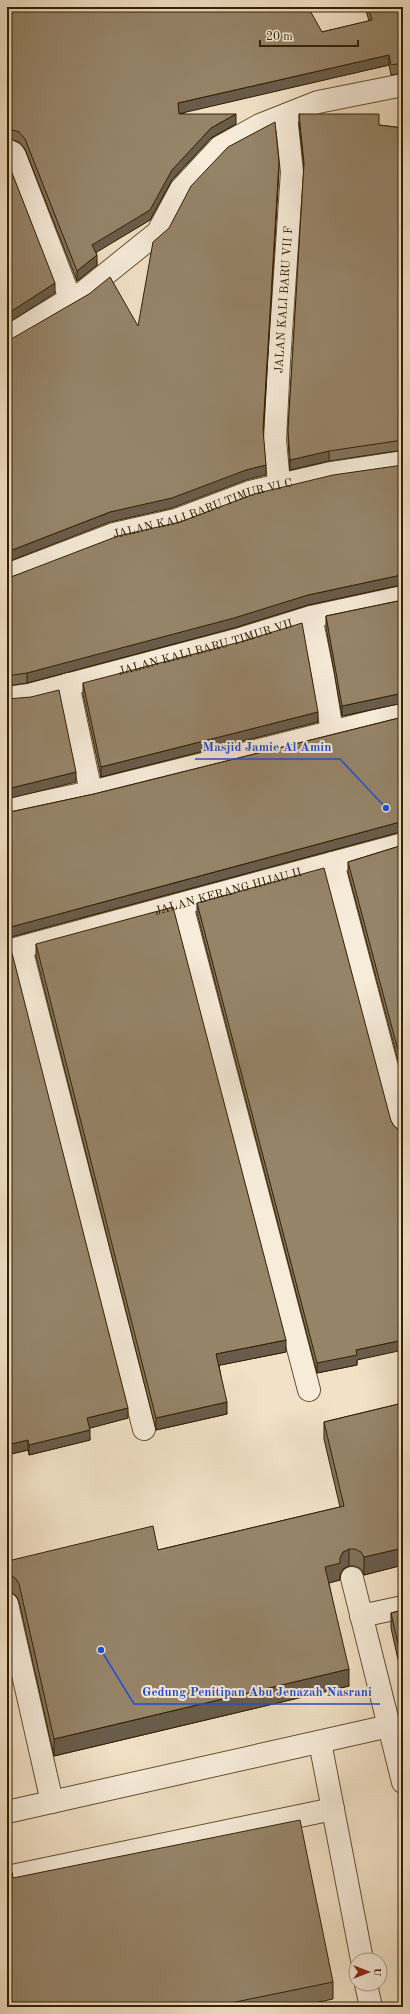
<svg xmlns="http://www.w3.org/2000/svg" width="410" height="2014" viewBox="0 0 410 2014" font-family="'Old Standard TT',serif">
	<rect width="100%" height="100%" fill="#f2e1c6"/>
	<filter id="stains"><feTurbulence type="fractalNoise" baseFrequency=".005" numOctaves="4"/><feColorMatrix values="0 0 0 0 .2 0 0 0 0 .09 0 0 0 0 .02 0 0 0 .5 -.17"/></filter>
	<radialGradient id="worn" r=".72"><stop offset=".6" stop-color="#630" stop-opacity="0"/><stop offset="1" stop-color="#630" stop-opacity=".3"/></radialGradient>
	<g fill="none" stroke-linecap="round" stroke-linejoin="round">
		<defs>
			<g id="minor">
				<polyline points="7,150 13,153 15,156 66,288 73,297 81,294 158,232 181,189 220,147 260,125 318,102 403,85"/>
				<polyline points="7,337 73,297"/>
				<path id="s1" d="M279 483 275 440 279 362 292 172 286 115"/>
				<path id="s2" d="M7 575 114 534 176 520 250 492 331 473 403 462"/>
				<polyline points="311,617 323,675 332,732"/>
				<polyline points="68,684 91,792"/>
				<path id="s3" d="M7 698 29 695 237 640 311 617 403 597"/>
				<polyline points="7,810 91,792 403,714"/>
				<polyline points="333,863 403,1128"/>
				<polyline points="182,905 309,1390"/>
				<polyline points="21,948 144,1429"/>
				<path id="s4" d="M7 951 403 844"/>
				<polyline points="352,1578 403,1782"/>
				<polyline points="7,1604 52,1802"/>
				<polyline points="361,1616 403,1607"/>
				<polyline points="320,1742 362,1960"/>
				<polyline points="7,1812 389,1726"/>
				<polyline points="7,1877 333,1809"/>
				<polyline points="366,1984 371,2007"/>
			</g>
		</defs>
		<use href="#minor" stroke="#635034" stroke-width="24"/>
		<use href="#minor" stroke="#f7ecda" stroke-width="22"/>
	</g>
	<g fill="#81725a" stroke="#332004">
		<polygon points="7,7 322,32 369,21 365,7 403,7 403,73 391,75 389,65 179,113 236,124 211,138 172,180 150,220 96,252 97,265 77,281 25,149 19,142 7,138"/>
		<polygon points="299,114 379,125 403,128 403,450 329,461 290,470 288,440 288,430 304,169 299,124"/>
		<polygon points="403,465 403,585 401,585 308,605 234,628 27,683 7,686 7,577 11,577 180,522"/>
		<polygon points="403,600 403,703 342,716 326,627 326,616"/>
		<polygon points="83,683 318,722 101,777 83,694"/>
		<polygon points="403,717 403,832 400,832 7,938 7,812 10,812 94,794"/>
		<polygon points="403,845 403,1079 348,872 348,862"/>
		<polygon points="197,903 391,1121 394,1126 399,1130 357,1360 357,1365 317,1373 197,913"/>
		<polygon points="36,944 286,1352 219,1365 227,1414 156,1430 36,956"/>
		<polygon points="7,953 128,1418 89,1428 90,1440 29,1455 28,1450 7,1455"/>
		<polygon points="403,1403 403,1565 364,1575 361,1569 355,1566 349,1566 343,1569 340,1575 340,1580 329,1583 349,1686 54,1756 19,1601 16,1596 11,1592 8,1578 8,1561 158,1550 340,1507 324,1439 324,1422"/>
		<polygon points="403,1610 403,1682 391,1628 391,1613"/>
		<polygon points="13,1878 333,1982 333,1999 295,2007 7,2007"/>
	</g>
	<g fill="#695c4a" stroke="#332004">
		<polygon points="389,55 389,65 178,114 178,103"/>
		<polygon points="236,114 236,124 211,138 172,180 150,220 92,255 92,245 211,128"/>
		<polygon points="279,162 279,172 263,439 263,429"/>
		<polygon points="97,255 97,265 77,281 77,271"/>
		<polygon points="55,283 55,293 7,324 7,314"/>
		<polygon points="329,451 329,461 290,470 290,460"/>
		<polygon points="266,465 266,475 246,480 172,508 110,522 7,562 7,552 110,512 246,470"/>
		<polygon points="401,575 401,585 308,605 234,628 27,683 27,673 308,595"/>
		<polygon points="403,693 403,703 342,716 342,706"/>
		<polygon points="318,712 318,722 101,777 101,767"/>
		<polygon points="76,772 76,782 7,799 7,789"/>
		<polygon points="400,822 400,832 7,938 7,928"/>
		<polygon points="286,1340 286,1352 216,1366 216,1354"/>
		<polygon points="403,1340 403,1350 357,1360 357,1365 317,1373 317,1363 356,1350"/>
		<polygon points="227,1402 227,1414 156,1430 156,1418"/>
		<polygon points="128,1408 128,1418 87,1429 87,1418"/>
		<polygon points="90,1430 90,1440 29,1455 29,1445"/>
		<polygon points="28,1440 28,1450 7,1455 7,1445"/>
		<polygon points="403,1548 403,1565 364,1575 364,1557"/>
		<polygon points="349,1549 349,1566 343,1569 340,1575 340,1580 325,1584 325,1567 340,1558 343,1552"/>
		<polygon points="349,1669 349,1686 54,1756 54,1739"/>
	</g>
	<g fill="#968469" stroke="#332004">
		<polygon points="7,7 308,7 322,32 372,20 368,7 403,7 403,63 391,65 389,55 178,103 179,114 236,114 211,128 172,170 150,210 92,245 97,255 77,271 25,139 19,132 7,128"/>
		<polygon points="299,114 379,114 379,125 403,128 403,440 329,451 290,460 288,430 304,163"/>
		<polygon points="275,122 279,162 263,429 266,465 246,470 172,498 110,512 7,552 7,339 13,338 89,294 110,277 138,326 153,242 169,228 191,186 228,147"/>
		<polygon points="7,160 55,283 7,314"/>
		<polygon points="403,465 403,575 401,575 308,595 234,618 27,673 7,676 7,577 11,577 118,536 180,522 254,494 333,475"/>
		<polygon points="403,600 403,693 342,706 326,616"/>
		<polygon points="302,623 318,712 101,767 83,683 240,642"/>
		<polygon points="59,690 76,772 7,789 7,699 31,697"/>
		<polygon points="403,717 403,822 400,822 7,928 7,812 10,812 94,794"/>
		<polygon points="403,845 403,1069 348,862"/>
		<polygon points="324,868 391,1121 394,1126 399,1130 403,1130 403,1340 356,1350 357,1355 317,1363 197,903"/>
		<polygon points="173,907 286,1340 216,1354 227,1402 156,1418 36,944"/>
		<polygon points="7,953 12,953 128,1408 87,1418 90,1430 29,1445 28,1440 7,1445"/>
		<polygon points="403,1403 403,1548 364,1557 361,1552 355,1549 349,1549 343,1552 340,1558 340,1563 325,1567 349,1669 54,1739 19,1584 16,1579 11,1575 8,1561 153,1526 158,1550 344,1506 324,1422"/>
		<polygon points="403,1610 403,1666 391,1613"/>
		<polygon points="300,1820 333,1982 211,2007 7,2007 7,1872 12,1872 13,1878"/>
	</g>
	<g text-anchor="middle" stroke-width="4" stroke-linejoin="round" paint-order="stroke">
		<g font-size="12" fill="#332004" stroke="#f7ecda">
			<text dy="4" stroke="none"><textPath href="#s1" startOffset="184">JALAN KALI BARU VII F</textPath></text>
			<text dy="4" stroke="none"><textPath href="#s2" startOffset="207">JALAN KALI BARU TIMUR VI C</textPath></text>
			<text dy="4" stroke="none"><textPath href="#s3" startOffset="205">JALAN KALI BARU TIMUR VII</textPath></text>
			<text dy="4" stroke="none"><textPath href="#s4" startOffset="229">JALAN KERANG HIJAU II</textPath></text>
		</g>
	</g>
	<path fill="none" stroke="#1d4ed8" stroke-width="1.5" d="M386 808L340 759H195M101 1650L134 1704H380"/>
	<g fill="#1d4ed8" stroke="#f7ecda" stroke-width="1.5">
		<circle cx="386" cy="808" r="4"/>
		<circle cx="101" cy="1650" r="4"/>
	</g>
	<g font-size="13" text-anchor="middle" font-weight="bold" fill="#1d4ed8" stroke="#f7ecda" stroke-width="4" stroke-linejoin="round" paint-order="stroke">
		<text x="267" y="751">Masjid Jamie Al Amin</text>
		<text x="257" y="1696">Gedung Penitipan Abu Jenazah Nasrani</text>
	</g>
	<rect width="410" height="2014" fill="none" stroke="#f2e1c6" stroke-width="24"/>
	<rect x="8" y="8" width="394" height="1998" fill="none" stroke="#332004" stroke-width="2"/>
	<rect x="12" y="12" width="386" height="1990" fill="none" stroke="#332004"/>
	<g transform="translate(368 1972) rotate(90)"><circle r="19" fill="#f7ecda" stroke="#a99a84"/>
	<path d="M0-3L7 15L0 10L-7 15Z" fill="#8f2418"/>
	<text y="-6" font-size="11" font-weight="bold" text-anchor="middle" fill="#332004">U</text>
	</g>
	<path d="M260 40v6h98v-6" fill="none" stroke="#332004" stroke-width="2"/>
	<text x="266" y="40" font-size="12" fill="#332004" stroke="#f7ecda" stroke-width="3" paint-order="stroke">20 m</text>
	<rect width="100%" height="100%" filter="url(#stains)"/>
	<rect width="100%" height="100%" fill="url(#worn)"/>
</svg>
